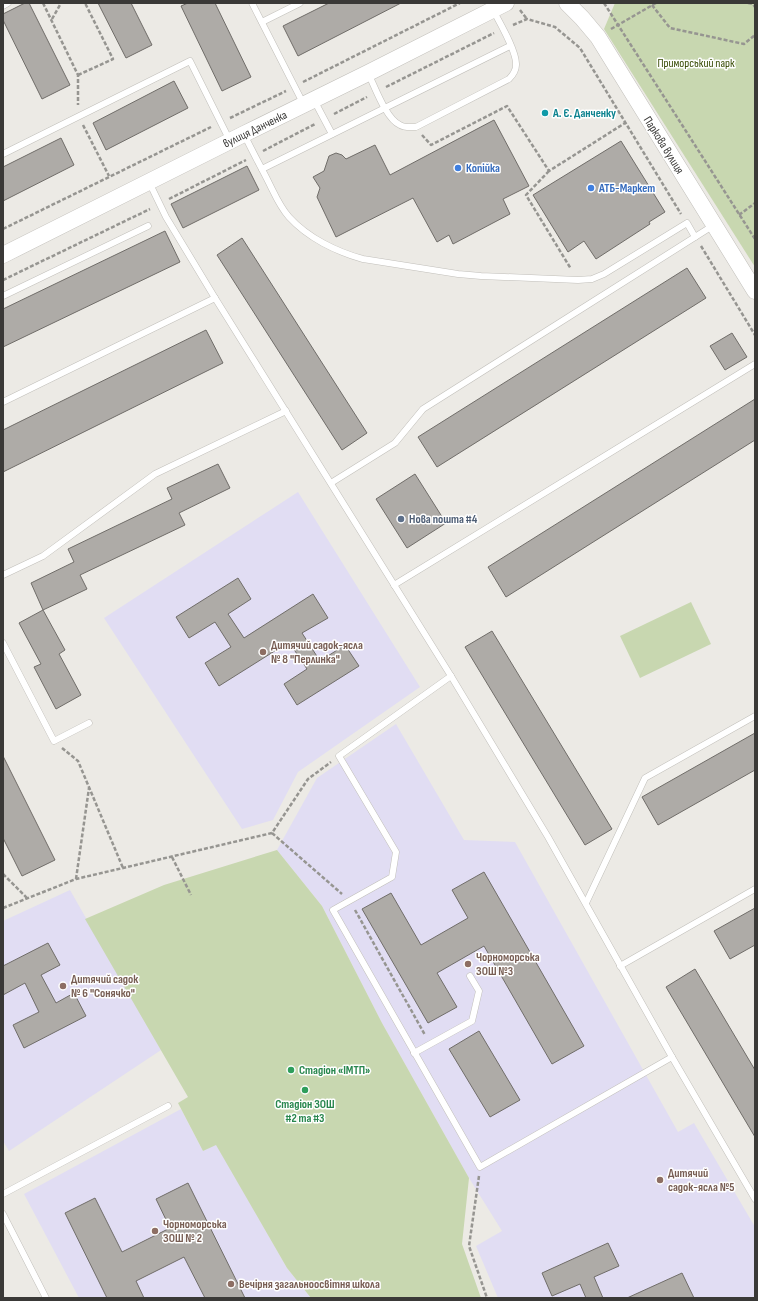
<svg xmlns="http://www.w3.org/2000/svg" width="758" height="1301" viewBox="0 0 758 1301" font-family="'Sofia Sans Condensed',sans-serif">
	<rect width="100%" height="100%" fill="#eceae5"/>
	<g fill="#e1ddf3">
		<polygon points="298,492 420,687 298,772 273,820 242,829 104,618"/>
		<polygon points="396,724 464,840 515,842 678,1132 694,1123 755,1227 755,1298 498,1298 476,1246 502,1231 469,1178 382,1023 322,906 277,850 317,778"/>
		<polygon points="70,890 161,1050 9,1151 3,1141 3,921"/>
		<polygon points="181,1109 203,1151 216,1144 287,1268 311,1298 79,1298 24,1194"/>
	</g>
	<g fill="#c8d7b0">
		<polygon points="615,3 755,3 755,267 604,29"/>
		<polygon points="691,602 711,644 640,678 620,636"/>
		<polygon points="277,850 322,906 382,1023 469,1178 462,1244 481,1298 311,1298 287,1268 216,1145 203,1151 178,1103 188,1097 85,919 164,885"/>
	</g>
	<g fill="#aeaba7" stroke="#706d69">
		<polygon points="25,3 29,3 70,85 42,99 3,20 3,14"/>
		<polygon points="98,3 131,3 152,45 126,58"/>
		<polygon points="188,3 215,3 251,77 222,91 181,6"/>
		<polygon points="329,3 401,3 298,56 283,26"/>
		<polygon points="174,81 188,108 106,150 93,123"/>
		<polygon points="494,120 529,186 503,199 510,214 453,244 449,235 437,242 413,198 336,237 317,197 320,188 313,177 324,171 329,156 336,153 342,155 346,159 375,145 390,175"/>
		<polygon points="61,138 74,165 3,201 3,167"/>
		<polygon points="621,141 665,212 649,222 650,224 596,259 584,241 568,252 533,195"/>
		<polygon points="247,166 259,190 183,228 171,204"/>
		<polygon points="165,231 180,262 3,347 3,309"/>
		<polygon points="242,238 367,433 342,450 217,255"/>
		<polygon points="687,268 706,298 437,467 418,437"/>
		<polygon points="206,330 223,363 3,472 3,430"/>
		<polygon points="732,333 747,357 725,370 710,346"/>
		<polygon points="755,399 755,440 506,597 488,567"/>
		<polygon points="218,464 230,488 179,513 185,525 80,575 87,589 43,610 31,583 74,562 68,549 172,499 167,488"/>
		<polygon points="415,474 446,523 407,548 376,499"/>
		<polygon points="238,578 251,599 228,614 244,638 313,594 328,618 302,633 320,661 345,645 359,666 297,705 284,684 307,669 289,642 219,686 205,663 231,647 215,622 189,638 176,617"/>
		<polygon points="43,610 65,650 59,654 81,695 56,709 34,667 41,664 19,623"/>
		<polygon points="492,631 612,829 585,845 465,647"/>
		<polygon points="755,733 755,770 658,825 642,797"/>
		<polygon points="3,756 55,860 22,876 3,838"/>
		<polygon points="484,872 584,1046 552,1064 484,946 437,973 457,1007 428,1023 362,909 391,893 421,945 468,918 452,890"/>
		<polygon points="755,908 755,945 730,959 714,931"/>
		<polygon points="48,943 60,965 41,975 56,1003 74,993 86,1016 24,1048 13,1025 39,1012 25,983 3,995 3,966"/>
		<polygon points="695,969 755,1070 755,1137 666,987"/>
		<polygon points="479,1031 520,1100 490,1117 449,1049"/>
		<polygon points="188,1183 245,1298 205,1298 184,1257 136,1281 144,1298 107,1298 65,1213 95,1198 122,1252 170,1228 156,1199"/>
		<polygon points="608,1243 619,1266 594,1277 603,1298 586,1298 580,1284 552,1296 542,1273"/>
		<polygon points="682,1273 694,1298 627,1298"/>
	</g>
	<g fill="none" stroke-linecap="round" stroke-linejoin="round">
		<defs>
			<g id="service">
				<polyline points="252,3 303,103"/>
				<polyline points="3,6 8,3"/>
				<polyline points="262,22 300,3"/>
				<path d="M368 73C375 87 386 119 400 125 405 128 410 127 416 127L509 79C513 75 516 71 516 65 517 52 500 23 493 10"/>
				<polyline points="314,100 332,134"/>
				<path d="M244 134C252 151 261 167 269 183 275 195 280 207 289 217 308 238 337 252 363 259L458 274 481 276 578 280 592 279 604 274 687 223 695 237"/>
				<polyline points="3,154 190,61 230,141"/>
				<polyline points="262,169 510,46"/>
				<polyline points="149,182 166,217 215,298 451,676 548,837 672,1057 755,1199"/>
				<polyline points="3,296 148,226"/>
				<polyline points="3,402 215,298"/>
				<polyline points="331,483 395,443 423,409 714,225"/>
				<polyline points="3,575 43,556 155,474 286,411"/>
				<polyline points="394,585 755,364"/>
				<polyline points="3,643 54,741 89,723"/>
				<polyline points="451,676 339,756 396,852 392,877 333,910 480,1167 672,1057"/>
				<polyline points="586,903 645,778 755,716"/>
				<polyline points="620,966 755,889"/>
				<polyline points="414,1053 472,1021 479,991 470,976"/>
				<polyline points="3,1194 168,1106"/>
				<polyline points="3,1214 46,1298"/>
			</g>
			<g id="tertiary">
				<polyline points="567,3 582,18 598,37 755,291"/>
				<polyline points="3,255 244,134 368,73 506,3"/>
			</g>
		</defs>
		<use href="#service" stroke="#c1bfba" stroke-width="7"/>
		<use href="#tertiary" stroke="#c1bfba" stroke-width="17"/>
		<g stroke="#969591" stroke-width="2.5" stroke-dasharray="4 2" stroke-linecap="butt">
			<polyline points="43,3 78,75 78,105"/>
			<polyline points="604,3 755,239"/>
			<polyline points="748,3 753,4 755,7"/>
			<polyline points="652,5 670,28 744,44 755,35"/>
			<polyline points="520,10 527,19"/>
			<polyline points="52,19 61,3"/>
			<polyline points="513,25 527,19 555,27 580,48 681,214"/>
			<polyline points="611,29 656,3"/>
			<polyline points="78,75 113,59 85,3"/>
			<polyline points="303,82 460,3"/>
			<polyline points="386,87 494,33"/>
			<polyline points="334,114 367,97"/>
			<polyline points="230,118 286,91"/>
			<polyline points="83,125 109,176"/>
			<polyline points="422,135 431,145 507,106 549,171 625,123"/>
			<polyline points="263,151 315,124"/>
			<polyline points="549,171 526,195 571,269"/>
			<polyline points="169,199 246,160"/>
			<polyline points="739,215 755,203"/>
			<polyline points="3,229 211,127"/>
			<polyline points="701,246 755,335"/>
			<polyline points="3,280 150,209"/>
			<polyline points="62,748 78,761 123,868"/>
			<polyline points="272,833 342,894"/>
			<polyline points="172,857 191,895"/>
			<polyline points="3,874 28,899"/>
			<polyline points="76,879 89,788"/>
			<polyline points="3,908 76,879 272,833 308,779 331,762"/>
			<polyline points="355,910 425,1035"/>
			<polyline points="479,1176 469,1246 487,1298"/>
		</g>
		<use href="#service" stroke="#fff" stroke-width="6"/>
		<use href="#tertiary" stroke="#fff" stroke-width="16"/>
	</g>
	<circle fill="#0f9aa8" stroke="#fff" stroke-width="1.5" cx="545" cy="113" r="4"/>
	<g fill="#3f7fe0" stroke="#fff" stroke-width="1.5">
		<circle cx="458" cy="168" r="4"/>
		<circle cx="591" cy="188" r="4"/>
	</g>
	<circle fill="#5c6f8a" stroke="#fff" stroke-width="1.5" cx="401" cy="519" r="4"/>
	<g fill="#8d6e63" stroke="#fff" stroke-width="1.5">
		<circle cx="263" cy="652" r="4"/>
		<circle cx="468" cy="964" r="4"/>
		<circle cx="63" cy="986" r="4"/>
		<circle cx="660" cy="1180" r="4"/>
		<circle cx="155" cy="1231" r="4"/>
		<circle cx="231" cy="1284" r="4"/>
	</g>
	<g fill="#2e9e5b" stroke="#fff" stroke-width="1.5">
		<circle cx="291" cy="1070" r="4"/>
		<circle cx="305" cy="1090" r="4"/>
	</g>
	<g text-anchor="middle" stroke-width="3" stroke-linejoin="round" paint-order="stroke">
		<g font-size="12" fill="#354900" stroke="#fff">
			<text x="696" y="67">Приморський парк</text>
		</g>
		<g font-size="12" font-weight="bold" fill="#0d838f" stroke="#fff" text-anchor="start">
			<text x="553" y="117">А. Є. Данченку</text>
		</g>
		<g font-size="12" fill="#3a3937" stroke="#fff">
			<text transform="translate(255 129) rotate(-26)" y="4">вулиця Данченка</text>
			<text transform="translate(664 145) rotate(58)" y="4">Паркова вулиця</text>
		</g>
		<g font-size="12" font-weight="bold" fill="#366cbe" stroke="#fff" text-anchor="start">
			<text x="466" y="172">Копійка</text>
			<text x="599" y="192">АТБ-Маркет</text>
		</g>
		<g font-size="12" font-weight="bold" fill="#4e5e75" stroke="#fff" text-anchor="start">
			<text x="409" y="523">Нова пошта #4</text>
		</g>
		<g font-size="12" font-weight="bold" fill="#785e54" stroke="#fff" text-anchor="start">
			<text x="271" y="649">Дитячий садок-ясла<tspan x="271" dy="14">№ 8 "Перлинка"</tspan></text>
			<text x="476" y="961">Чорноморська<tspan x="476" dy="14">ЗОШ №3</tspan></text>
			<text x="71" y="983">Дитячий садок<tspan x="71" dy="14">№ 6 "Сонячко"</tspan></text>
			<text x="668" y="1177">Дитячий<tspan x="668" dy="14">садок-ясла №5</tspan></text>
			<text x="163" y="1228">Чорноморська<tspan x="163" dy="14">ЗОШ № 2</tspan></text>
			<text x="239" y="1288">Вечірня загальноосвітня школа</text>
		</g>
		<g font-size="12" font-weight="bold" fill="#27864d" stroke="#fff" text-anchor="start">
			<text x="299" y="1074">Стадіон «ІМТП»</text>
			<text x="305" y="1108" text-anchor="middle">Стадіон ЗОШ<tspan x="305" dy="14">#2 та #3</tspan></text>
		</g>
	</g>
	<rect width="758" height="1301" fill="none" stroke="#3a3937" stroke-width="8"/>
</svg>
